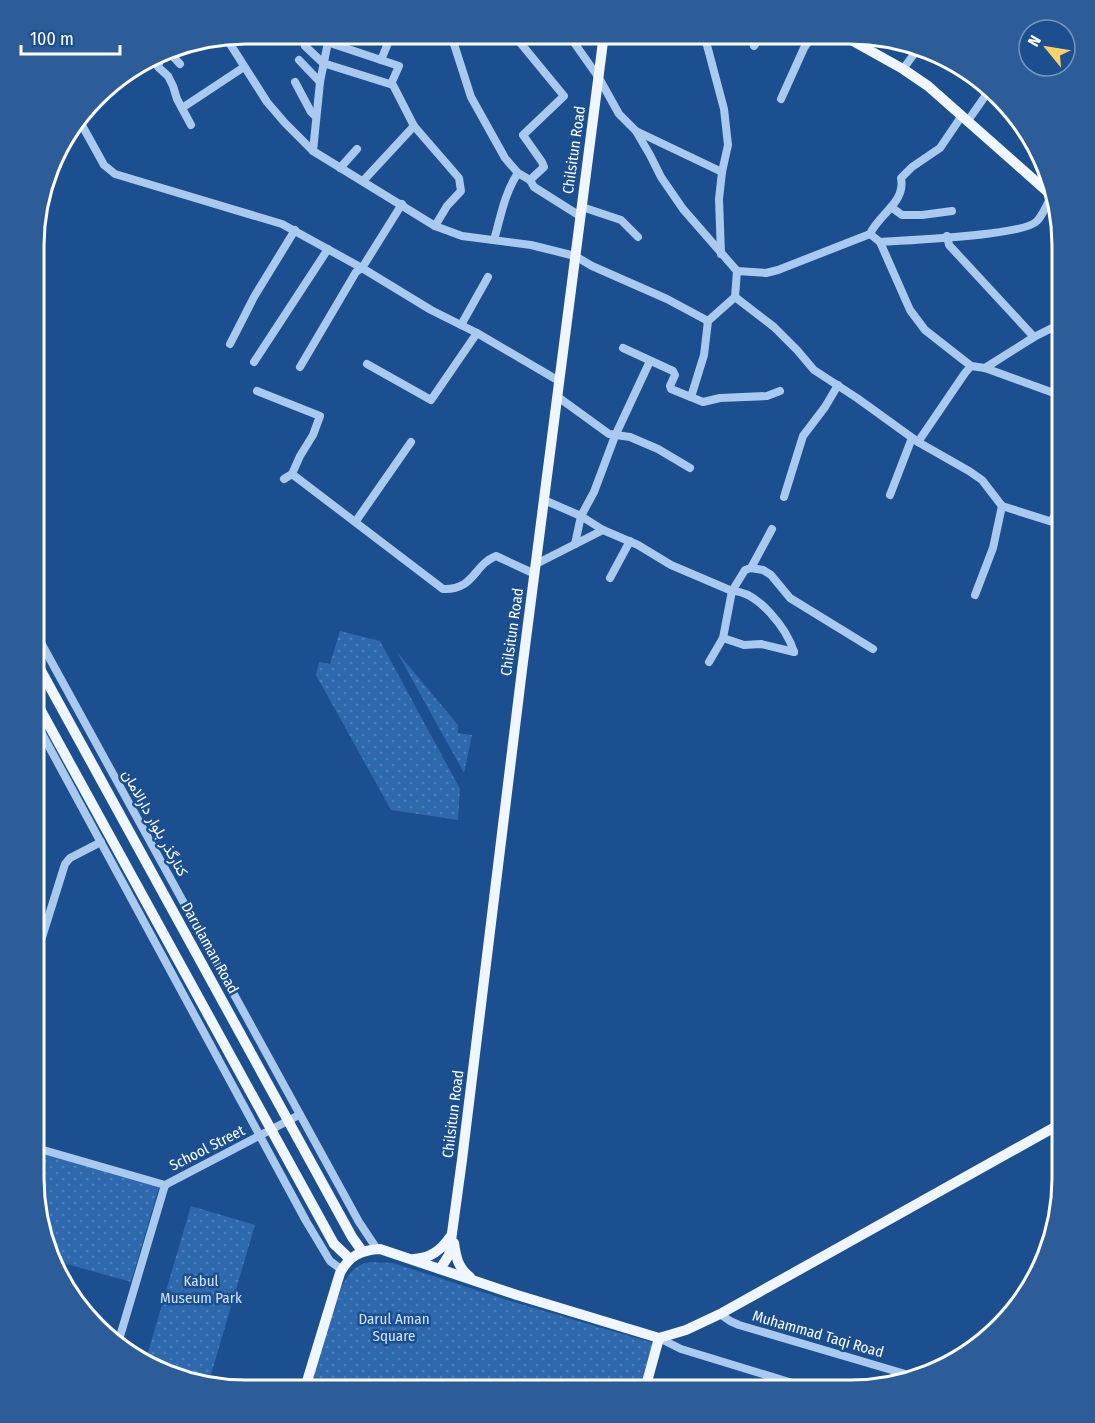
<svg xmlns="http://www.w3.org/2000/svg" width="1095" height="1423" viewBox="0 0 1095 1423" font-family="'Fira Sans Condensed',Vazirmatn,sans-serif">
	<defs>
		<pattern id="grass-dots" width="8" height="8" patternUnits="userSpaceOnUse" patternTransform="scale(1.5)"><rect width="8" height="8" fill="#2e69ad"/><path d="M2 2h.1M6 6h.1" fill="none" stroke="#4d80b9" stroke-width="1.8" stroke-linecap="round"/></pattern>
	</defs>
	<rect width="100%" height="100%" fill="#1b4f8f"/>
	<g fill="url(#grass-dots)">
		<polygon points="340,631 380,641 460,789 458,820 391,810 316,675 319,662 330,664"/>
		<polygon points="397,652 458,725 458,733 472,735 464,773"/>
		<polygon points="33,1148 159,1187 131,1282 52,1260 33,1178"/>
		<polygon points="191,1206 255,1225 210,1378 146,1359"/>
		<path d="M370 1262 393 1263 507 1300 653 1343 639 1389 308 1388 342 1286C350 1272 355 1265 370 1262Z"/>
	</g>
	<g fill="none" stroke-linecap="round" stroke-linejoin="round">
		<g stroke="#a9c9ee" stroke-width="8">
			<polyline points="318,33 333,44 399,66 391,84"/>
			<polyline points="441,34 453,41 471,97 505,158 518,173 530,180 534,187 580,216"/>
			<polyline points="513,34 564,96 523,135 542,162 544,167 530,180"/>
			<polyline points="568,34 599,78 619,114 636,131 650,155 661,177 683,209 737,271 735,297 708,321 704,355 691,397"/>
			<polyline points="704,34 724,109 728,145 722,172 719,199 721,254"/>
			<polyline points="225,36 267,102 285,123 313,151 435,226 462,236 531,245 575,256 592,266 667,299 708,321"/>
			<polyline points="856,43 862,35"/>
			<polyline points="305,46 323,63 393,85 414,126 459,178 461,191 447,206 435,226"/>
			<polyline points="754,46 762,35"/>
			<polyline points="167,50 180,64"/>
			<polyline points="162,53 158,67 168,76 173,86 177,99 191,125"/>
			<polyline points="299,60 320,82"/>
			<polyline points="381,60 391,36"/>
			<polyline points="903,69 917,50"/>
			<polyline points="295,82 311,112 316,117"/>
			<polyline points="781,99 804,48 813,35"/>
			<polyline points="182,108 244,67"/>
			<polyline points="78,118 104,165 115,174 282,224 362,268 431,310 477,333 559,381"/>
			<polyline points="967,122 988,92"/>
			<polyline points="636,131 722,172"/>
			<polyline points="313,151 320,82 328,42"/>
			<polyline points="340,168 357,149"/>
			<polyline points="363,181 414,126"/>
			<polyline points="582,207 621,220 638,237"/>
			<polyline points="891,207 902,215 922,215 952,211"/>
			<path d="M870 234C879 214 906 202 901 178L912 167 940 148 961 117"/>
			<polyline points="947,236 949,245 1034,337"/>
			<path d="M494 240C501 216 504 194 518 173"/>
			<polyline points="880,242 910,310 925,330 971,366"/>
			<path d="M737 271 766 273 778 270 870 234 880 242C905 240 1024 236 1037 221 1043 215 1047 204 1051 197"/>
			<polyline points="735,297 774,327 797,350 814,370 857,398 918,442 969,471 982,480 1002,506 1062,525"/>
			<polyline points="461,325 488,277"/>
			<polyline points="230,344 254,297 295,230"/>
			<polyline points="623,348 673,371 675,375 670,386 671,389 703,402 720,398 767,396 780,391"/>
			<polyline points="254,362 328,249"/>
			<polyline points="367,364 431,400 477,333"/>
			<polyline points="300,367 356,272 362,268 402,204"/>
			<polyline points="985,368 1034,337 1062,323"/>
			<polyline points="257,391 320,416 313,435 300,456 292,474 284,479"/>
			<polyline points="558,397 609,434 630,437 658,449 690,468"/>
			<polyline points="918,442 965,373 971,366 985,368 1062,396"/>
			<path d="M292 474 443 589C475 590 473 565 496 556L535 574"/>
			<polyline points="890,495 912,438"/>
			<polyline points="784,497 803,436 825,407 838,385"/>
			<polyline points="544,500 581,516 603,530 638,545 671,565 732,591 723,638 709,662"/>
			<polyline points="356,521 411,442"/>
			<polyline points="1051,521 1062,506"/>
			<polyline points="575,544 581,516 594,492 615,436 650,361"/>
			<polyline points="536,564 603,530"/>
			<polyline points="751,568 772,529"/>
			<polyline points="610,578 630,541"/>
			<polyline points="1059,586 1062,581"/>
			<polyline points="975,595 993,548 1002,506"/>
			<polyline points="34,630 359,1222 377,1249"/>
			<polyline points="723,638 744,645 761,644 794,652"/>
			<path d="M794 652C787 629 758 591 732 591L745 570 751 568 763 570 771 575 790 598 873 649"/>
			<polyline points="1055,670 1062,674"/>
			<polyline points="34,719 306,1221 330,1261 342,1270"/>
			<polyline points="33,966 65,864 70,858 101,842"/>
			<polyline points="33,1147 165,1185"/>
			<polyline points="165,1185 299,1115"/>
			<polyline points="720,1314 730,1321 739,1325 912,1376"/>
			<polyline points="659,1338 681,1349 815,1390"/>
			<polyline points="118,1343 165,1185"/>
		</g>
		<g stroke="#f0f6ff" stroke-width="10">
			<polyline points="842,35 903,69 928,86 1050,194"/>
			<polyline points="34,658 352,1237 362,1251"/>
			<polyline points="34,698 323,1224 334,1244 350,1259"/>
			<path d="M454 1243C456 1257 458 1268 470 1277"/>
			<path d="M414 1259C431 1258 441 1250 450 1237"/>
			<polyline points="440,1269 449,1255 462,1160 522,670 604,34"/>
			<path d="M305 1388 340 1273C349 1256 361 1250 380 1249L517 1295 659 1338 686 1330 720 1314 1062 1123"/>
			<polyline points="645,1389 659,1338"/>
		</g>
	</g>
	<g text-anchor="middle" stroke-width="5" stroke-linejoin="round" paint-order="stroke">
		<g font-size="15" fill="#fff" stroke="#1b4f8f">
			<text transform="translate(574 150) rotate(-82)" y="5">Chilsitun Road</text>
			<text transform="translate(512 632) rotate(-82)" y="5">Chilsitun Road</text>
			<text transform="translate(155 823) rotate(61)" y="5">کنارگذر بلوار دارالامان</text>
			<text transform="translate(210 948) rotate(61)" y="5">Darulaman Road</text>
			<text transform="translate(453 1114) rotate(-83)" y="5">Chilsitun Road</text>
			<text transform="translate(207 1148) rotate(-27)" y="5">School Street</text>
			<text transform="translate(818 1334) rotate(16)" y="5">Muhammad Taqi Road</text>
		</g>
		<g font-size="15" fill="#cfe3fa" stroke="#1b4f8f">
			<text x="201" y="1286">Kabul<tspan x="201" dy="17">Museum Park</tspan></text>
			<text x="394" y="1324">Darul Aman<tspan x="394" dy="17">Square</tspan></text>
		</g>
	</g>
	<path d="M0 0H1095V1423H0ZM246 44H850A202 202 0 0 1 1052 246V1178A202 202 0 0 1 850 1380H246A202 202 0 0 1 44 1178V246A202 202 0 0 1 246 44Z" fill="#2d5d98" fill-rule="evenodd"/>
	<path fill="none" stroke="#fff" stroke-width="3" d="M246 44H850A202 202 0 0 1 1052 246V1178A202 202 0 0 1 850 1380H246A202 202 0 0 1 44 1178V246A202 202 0 0 1 246 44Z"/>
	<g transform="translate(1047 48) rotate(300)"><circle r="28" fill="#1b4f8f" stroke="#7695bc" stroke-width="1.5"/>
	<path d="M0-4.5L10 22L0 15L-10 22Z" fill="#ffd166"/>
	<text y="-9" font-size="16" font-weight="bold" text-anchor="middle" fill="#ffffff">N</text>
	</g>
	<path d="M21 45v9h99v-9" fill="none" stroke="#ffffff" stroke-width="3"/>
	<text x="30" y="45" font-size="18" fill="#ffffff" stroke="#1b4f8f" stroke-width="4.5" paint-order="stroke">100 m</text>
</svg>
